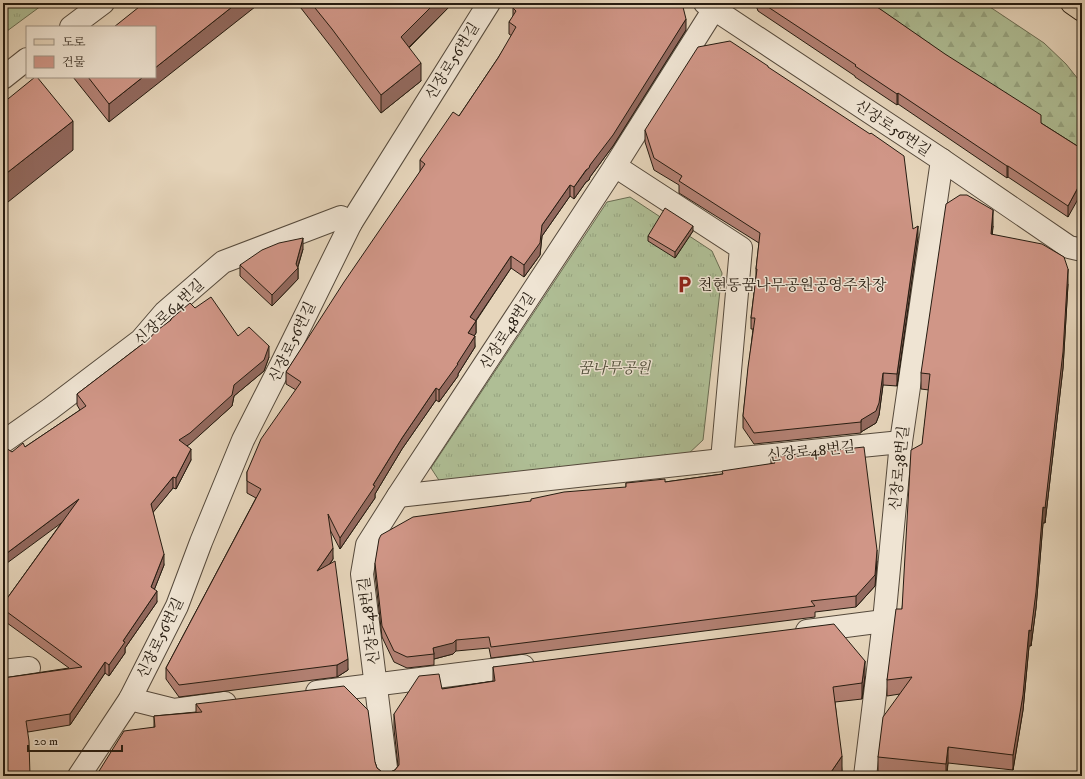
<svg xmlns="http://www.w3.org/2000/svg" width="1085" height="779" viewBox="0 0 1085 779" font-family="'IM FELL DW Pica','Noto Serif KR',serif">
	<defs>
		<pattern id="grass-tufts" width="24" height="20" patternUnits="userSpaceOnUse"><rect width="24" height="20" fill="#afbe95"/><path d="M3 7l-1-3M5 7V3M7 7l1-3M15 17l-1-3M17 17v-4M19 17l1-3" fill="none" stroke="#96a37f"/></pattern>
		<pattern id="forest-firs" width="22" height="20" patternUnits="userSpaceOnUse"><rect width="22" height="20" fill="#afbe95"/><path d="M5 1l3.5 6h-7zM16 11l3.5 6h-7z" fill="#96a37f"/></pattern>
	</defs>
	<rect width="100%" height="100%" fill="#e6d5bb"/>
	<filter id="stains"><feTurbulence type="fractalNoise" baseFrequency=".005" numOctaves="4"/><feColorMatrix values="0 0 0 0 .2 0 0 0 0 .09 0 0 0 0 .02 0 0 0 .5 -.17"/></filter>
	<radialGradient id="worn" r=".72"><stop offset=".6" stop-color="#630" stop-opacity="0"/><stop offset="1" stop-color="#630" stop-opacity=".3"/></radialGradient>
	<g fill="url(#grass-tufts)" stroke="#6a6d53">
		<polygon points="3,3 45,3 3,34"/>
		<polygon points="630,197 712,251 722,273 703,440 686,456 444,488 431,468 607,202"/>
	</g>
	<polygon fill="url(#forest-firs)" stroke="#6a6d53" points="859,3 984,3 1044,43 1066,64 1082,84 1082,151"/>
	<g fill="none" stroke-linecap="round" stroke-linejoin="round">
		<defs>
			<g id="minor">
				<polyline points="705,3 942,160 1069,247 1082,250"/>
				<polyline points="71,27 103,3"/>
				<polyline points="3,78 27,59"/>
				<polyline points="615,166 741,248 722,460"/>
				<polyline points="3,442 50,409 141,340 165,312 223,262 341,217 351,223"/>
				<polyline points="398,496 722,460 901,442"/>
				<polyline points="807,631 884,621"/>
				<polyline points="3,671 29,668"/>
				<polyline points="317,692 523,666"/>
				<polyline points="130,699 174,710 225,703"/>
				<polyline points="79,776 130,699 177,606 201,542 243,440 281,365 351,223 489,3"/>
				<polyline points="387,776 362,574 367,545 398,496 615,166 714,9"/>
				<polyline points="865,776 884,621 901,442 942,160"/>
			</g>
			<polyline id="major" points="1072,3 1082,10"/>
		</defs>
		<use href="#minor" stroke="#564a3c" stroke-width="24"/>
		<use href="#major" stroke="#261c11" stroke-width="24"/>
		<use href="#minor" stroke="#efe4d3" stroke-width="22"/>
		<use href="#major" stroke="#e6d5bb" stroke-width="22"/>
	</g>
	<g fill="#b38174" stroke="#261c11">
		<polygon points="297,3 453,3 409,48 421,81 381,113 332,48"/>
		<polygon points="755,3 871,3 1041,123 1082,149 1068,217 1008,177 1007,178 898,104 897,105 855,77 855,76 758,11"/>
		<polygon points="513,8 686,30 613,146 590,177 589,180 586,182 574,199 570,196 542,236 540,255 524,277 511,268 476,321 476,333 474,336 475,347 458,374 458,376 439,402 436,400 402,449 375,494 375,498 340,549 330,530 333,559 330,564 348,670 337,677 179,697 166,679 166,668 256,498 247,493 247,472 296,390 286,384 286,372 420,172 420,160 459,116 498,58 512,36 509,34 509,22 513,17"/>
		<polygon points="768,68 913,229 918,237 897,386 883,385 879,415 876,423 861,432 861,433 754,444 743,428 743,416 753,329 751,329 751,318 756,276 756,269 759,243 679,193 679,185 654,170 645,142 645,130"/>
		<polygon points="73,77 155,77 109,122"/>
		<polygon points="993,226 992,235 1068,284 1063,368 1045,523 1043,523 1036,608 1031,646 1029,646 1023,710 1013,770 948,763 947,776 917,776 878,772 878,757 900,694 887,696 887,680 902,609 929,390 921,389 921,373"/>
		<polygon points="693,231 675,258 648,241 648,236"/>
		<polygon points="303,249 298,267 298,279 272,306 240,276 240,265"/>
		<polygon points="195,308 269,357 264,371 234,396 232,406 187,446 191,460 176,489 173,488 153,512 164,565 154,590 157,602 125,648 125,653 109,676 105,673 70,725 28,732 3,678 69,668 3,620 3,604 62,522 12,452 25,447 80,410 77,405 77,394 149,339 171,320 171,319"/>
		<polygon points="771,457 877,561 875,586 856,607 815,612 815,617 491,658 489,648 456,651 453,654 434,659 434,665 407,668 394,662 382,637 375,574 375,563 531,501 626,488 626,483 665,482 722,474 771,464"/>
		<polygon points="493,667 865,676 862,699 835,702 842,771 839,776 96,776 154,727 154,716 196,712 196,704 375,762 377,768 382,772 388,773 395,770 398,766 394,729 394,714 442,689 493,681"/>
	</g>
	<g fill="#92695e" stroke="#261c11">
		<polygon points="237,3 260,3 109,122 109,104 143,77 155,77 155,68"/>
		<polygon points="435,3 453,3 401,55 401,37"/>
		<polygon points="686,19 686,30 613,146 590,177 589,180 586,182 574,199 574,187 590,165"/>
		<polygon points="421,63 421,81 381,113 381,95"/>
		<polygon points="898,93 898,104 897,105 897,94"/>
		<polygon points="73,121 73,150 3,206 3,176"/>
		<polygon points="1007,166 1008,166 1008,177 1007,178"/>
		<polygon points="1082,180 1082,192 1068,217 1068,206"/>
		<polygon points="570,185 570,196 542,236 540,255 524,277 524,265 542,225"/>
		<polygon points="993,210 993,226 991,250 991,234"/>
		<polygon points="693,226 693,231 675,258 675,252"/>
		<polygon points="918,226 918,237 897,386 897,374"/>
		<polygon points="303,238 303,249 297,269 298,268 298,279 272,306 272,295 296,264"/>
		<polygon points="511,256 511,268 470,329 470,317"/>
		<polygon points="1068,269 1068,284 1063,368 1045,523 1045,508"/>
		<polygon points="476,321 476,333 468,345 468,333"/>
		<polygon points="475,336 475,347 458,374 458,376 439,402 439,390"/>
		<polygon points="269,346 269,357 264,371 234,396 232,406 190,444 179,451 179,440 234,385"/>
		<polygon points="883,373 883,385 879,415 876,423 861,432 861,420"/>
		<polygon points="436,388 436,400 402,449 375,494 375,498 340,549 340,538 373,485 402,438"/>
		<polygon points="191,449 191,460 176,489 176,478"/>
		<polygon points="173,477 173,488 151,515 151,504"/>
		<polygon points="79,499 79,510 3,566 3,556"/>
		<polygon points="1043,507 1043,523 1036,608 1031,646 1031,631"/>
		<polygon points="333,548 333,559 317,582 317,571"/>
		<polygon points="877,550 877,561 875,586 856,607 856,596"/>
		<polygon points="164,554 164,565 151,598 151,587"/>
		<polygon points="157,591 157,602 125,648 125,653 109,676 109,665 123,641"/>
		<polygon points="1029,630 1029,646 1023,710 1013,770 1013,755"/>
		<polygon points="456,640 456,651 453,654 434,659 434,654 433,648"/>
		<polygon points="348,659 348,670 337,677 337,665"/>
		<polygon points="865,661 865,676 862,699 862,683"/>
		<polygon points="105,662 105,673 70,725 70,714"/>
		<polygon points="948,747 948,763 946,776 946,764"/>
		<polygon points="842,756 842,771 839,776 829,776 829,775"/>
	</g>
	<g fill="#d09687" stroke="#261c11">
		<polygon points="144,3 237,3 155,68 155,27 114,27"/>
		<polygon points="311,3 435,3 401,37 421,63 381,95 332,29"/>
		<polygon points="516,3 682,3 686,19 613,135 590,165 589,168 586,170 574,187 570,185 542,225 540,243 524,265 511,256 470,317 476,321 468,333 475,336 457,364 458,364 439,390 436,388 402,438 373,485 375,486 340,538 328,514 333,548 317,571 335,561 348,659 337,665 179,685 166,668 261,489 247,481 247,472 261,439 301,382 286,372 344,282 425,164 420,160 453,112 459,116 498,58 516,27 509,22 516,11 513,8"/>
		<polygon points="762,3 871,3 883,11 945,54 1041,115 1041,123 1082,149 1082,180 1068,206 1008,166 1007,166 898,93 897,94 855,66 856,65"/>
		<polygon points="730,41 768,66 768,67 870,134 871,133 904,156 913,229 918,226 897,374 883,373 879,403 877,408 876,411 861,420 861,422 754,433 743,416 748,367 755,318 751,318 757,269 756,269 760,233 679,181 682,176 654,158 645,130 698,47"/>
		<polygon points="35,77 37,77 73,121 3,176 3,103"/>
		<polygon points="88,77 143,77 109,104"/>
		<polygon points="960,195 967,195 993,210 991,234 1042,244 1064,257 1068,269 1063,352 1045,508 1043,507 1036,592 1031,631 1029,630 1023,695 1013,755 948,747 946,764 878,757 883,717 912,677 887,680 896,609 902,609 911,450 922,444 930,374 921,373 946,204"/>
		<polygon points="665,208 693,226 675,252 648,236"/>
		<polygon points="303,238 296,264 298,268 272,295 240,265 262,250 279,243"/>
		<polygon points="211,297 238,336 249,327 269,346 264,360 234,385 232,395 190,433 179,440 191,449 176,478 173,477 151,504 164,554 151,587 157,591 123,641 125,642 109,665 105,662 70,714 26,721 29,741 30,776 3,776 3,678 82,667 3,609 3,604 79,499 3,556 3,451 6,448 12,452 23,443 25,447 86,406 77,394 149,339 155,332 171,320 171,319 190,303 195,308"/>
		<polygon points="864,447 877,550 875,575 856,596 811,601 815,606 491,647 489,637 456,640 453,643 433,648 434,654 407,657 394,651 382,626 375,563 379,539 381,535 413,517 531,501 531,499 564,492 626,487 626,483 665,479 665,482 723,474 722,471 775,463 771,457"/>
		<polygon points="834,624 865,661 862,683 833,687 842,756 829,775 818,776 96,776 124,731 155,727 154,716 202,712 196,704 344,686 368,710 375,762 377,768 382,772 388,773 395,770 399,765 399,759 394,714 419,676 439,674 442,689 495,681 493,667"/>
	</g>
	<defs>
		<symbol id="parking-bare" viewBox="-9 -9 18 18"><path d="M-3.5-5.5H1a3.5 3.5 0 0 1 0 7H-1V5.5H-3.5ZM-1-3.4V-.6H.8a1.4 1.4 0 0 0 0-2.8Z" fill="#8f2418" stroke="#efe4d3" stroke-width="2.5" paint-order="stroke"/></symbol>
	</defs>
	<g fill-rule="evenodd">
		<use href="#parking-bare" x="672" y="272" width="25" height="25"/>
	</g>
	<g text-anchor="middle" stroke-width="3" stroke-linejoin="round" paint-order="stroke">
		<g font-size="15" fill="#261c11" stroke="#efe4d3">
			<text transform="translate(452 61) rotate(-58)" y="5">신장로56번길</text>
			<text transform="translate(893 128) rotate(34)" y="5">신장로56번길</text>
			<text transform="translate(169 312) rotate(-43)" y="5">신장로64번길</text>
			<text transform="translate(507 331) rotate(-57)" y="5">신장로48번길</text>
			<text transform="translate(292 342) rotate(-64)" y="5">신장로56번길</text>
			<text transform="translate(811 451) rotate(-6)" y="5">신장로48번길</text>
			<text transform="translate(899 468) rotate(-84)" y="5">신장로38번길</text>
			<text transform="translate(369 621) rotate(-97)" y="5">신장로48번길</text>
			<text transform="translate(160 638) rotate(-64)" y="5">신장로56번길</text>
		</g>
		<g font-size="15" fill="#261c11" stroke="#efe4d3" text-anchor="start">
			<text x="698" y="290">천현동꿈나무공원공영주차장</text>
		</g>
		<g font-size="15" font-style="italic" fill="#4f4d39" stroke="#efe4d3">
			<text x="614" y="373">꿈나무공원</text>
		</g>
	</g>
	<rect width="1085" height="779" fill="none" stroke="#e6d5bb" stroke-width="16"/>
	<rect x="4" y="4" width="1077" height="771" fill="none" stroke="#261c11" stroke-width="2"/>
	<rect x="8" y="8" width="1069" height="763" fill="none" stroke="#261c11"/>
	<rect x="26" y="26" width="130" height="52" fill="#efe4d3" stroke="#9f9485"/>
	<rect x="34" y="39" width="20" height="6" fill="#e6d5bb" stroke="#9f9485"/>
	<text x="62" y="46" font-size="12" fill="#261c11">도로</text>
	<rect x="34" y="56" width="20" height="12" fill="#d09687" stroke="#9f9485"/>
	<text x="62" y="66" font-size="12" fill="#261c11">건물</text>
	<path d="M28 745v6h94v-6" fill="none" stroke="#261c11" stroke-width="2"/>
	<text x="34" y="745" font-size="12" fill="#261c11" stroke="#efe4d3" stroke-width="3" paint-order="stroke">20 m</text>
	<rect width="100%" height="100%" filter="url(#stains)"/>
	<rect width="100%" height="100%" fill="url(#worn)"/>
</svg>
